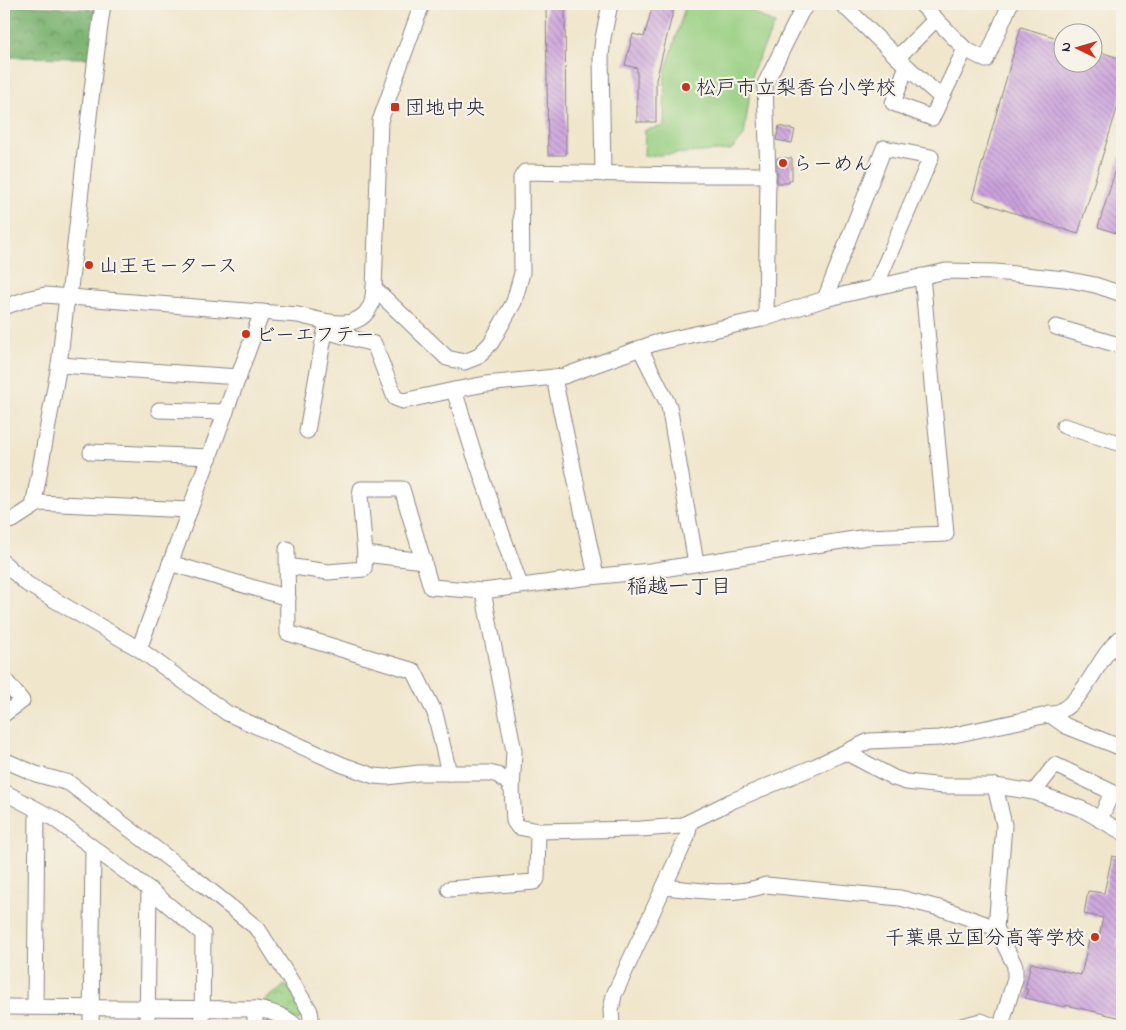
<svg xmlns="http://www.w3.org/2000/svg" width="1126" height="1030" viewBox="0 0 1126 1030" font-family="'Indie Flower','Klee One',sans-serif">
	<defs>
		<pattern id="forest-crowns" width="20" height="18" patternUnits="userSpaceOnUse" patternTransform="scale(1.25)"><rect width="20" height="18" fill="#7ab26f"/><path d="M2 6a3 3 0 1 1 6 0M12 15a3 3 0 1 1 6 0" fill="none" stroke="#64905c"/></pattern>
		<pattern id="park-crowns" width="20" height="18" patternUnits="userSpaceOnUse" patternTransform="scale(1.25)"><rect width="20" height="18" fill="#98cf81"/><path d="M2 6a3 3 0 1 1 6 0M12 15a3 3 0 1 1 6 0" fill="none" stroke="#83b170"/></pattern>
		<pattern id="building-back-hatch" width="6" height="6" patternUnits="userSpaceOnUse" patternTransform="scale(1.25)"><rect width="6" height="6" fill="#cba2dd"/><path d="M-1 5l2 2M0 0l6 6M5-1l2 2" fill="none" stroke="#a484b4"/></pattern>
	</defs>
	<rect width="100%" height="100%" fill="#f7f3e8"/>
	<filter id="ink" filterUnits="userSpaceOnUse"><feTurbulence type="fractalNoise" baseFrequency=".02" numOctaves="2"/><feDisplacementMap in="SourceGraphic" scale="10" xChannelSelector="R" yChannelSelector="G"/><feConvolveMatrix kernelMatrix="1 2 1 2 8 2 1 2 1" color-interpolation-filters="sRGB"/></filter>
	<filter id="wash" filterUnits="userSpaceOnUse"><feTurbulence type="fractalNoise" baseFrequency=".0096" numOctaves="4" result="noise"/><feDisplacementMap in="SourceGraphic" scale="20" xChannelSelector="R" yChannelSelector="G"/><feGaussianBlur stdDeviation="1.12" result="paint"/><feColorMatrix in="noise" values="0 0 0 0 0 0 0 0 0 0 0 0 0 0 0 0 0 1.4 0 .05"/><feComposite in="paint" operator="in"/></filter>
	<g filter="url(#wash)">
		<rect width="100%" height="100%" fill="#f0e6cc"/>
		<polygon fill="url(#forest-crowns)" stroke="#4e6a55" points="4,4 98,10 91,58 4,57"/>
		<polygon fill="url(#park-crowns)" stroke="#5d785e" points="285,985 307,1011 298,1021 259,1005"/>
		<polygon fill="#98cf81" stroke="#5d785e" points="686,4 738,4 775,24 753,70 744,136 731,150 644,156 645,130 664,126 665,73"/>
		<g id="blocks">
			<g fill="url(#building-back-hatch)">
				<polygon points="546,4 565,4 566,155 548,155"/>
				<polygon points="653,4 675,4 656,80 656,122 637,122 637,68 625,65 633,34 644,37"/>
				<polygon points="1021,27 1064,40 1064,62 1094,62 1094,50 1122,59 1122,93 1078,234 972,199"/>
				<polygon points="779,126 795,130 792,143 776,140"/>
				<polygon points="1120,156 1122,156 1122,235 1098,227"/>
				<polygon points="777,158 792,158 792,180 789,180 789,183 777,183"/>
				<polygon points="1112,856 1122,858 1122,924 1117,947 1122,948 1122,1018 1066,1005 1065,1007 1025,998 1028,989 1025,989 1031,963 1081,975 1089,940 1098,942 1103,918 1084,914 1088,891 1104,893"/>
			</g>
		</g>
	</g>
	<g filter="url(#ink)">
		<use href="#blocks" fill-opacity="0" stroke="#898484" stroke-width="1"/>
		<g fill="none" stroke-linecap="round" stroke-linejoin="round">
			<defs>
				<g id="minor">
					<path d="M842 4C875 35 906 68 941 97"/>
					<polyline points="921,4 965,49 986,60 1010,4"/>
					<polyline points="898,57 936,19"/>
					<polyline points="906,68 893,103 932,118 965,49"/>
					<polyline points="603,174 601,56 603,38 610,4"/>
					<polyline points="374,288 447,358 464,362 477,357 491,343 514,302 522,273 521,178 525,172 683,175 768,175"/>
					<polyline points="825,299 884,148 931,157 875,288"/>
					<path d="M4 307 30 298 45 295 298 315C321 320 356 334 370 307 373 302 373 294 374 288L380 121 422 4"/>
					<polyline points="766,318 768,175 765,84 801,12 807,4"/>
					<polyline points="1056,327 1122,346"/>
					<polyline points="640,348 669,406 696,563"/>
					<polyline points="59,365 239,377"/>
					<polyline points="554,378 596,576"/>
					<polyline points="454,390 486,384 564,376 655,343 766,318 825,299 946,271 995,272 1065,279 1095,285 1122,294"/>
					<polyline points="159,410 226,412"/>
					<polyline points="1064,426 1122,444"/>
					<polyline points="307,431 325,331 374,344 395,398 403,401 454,390 473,451 520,585"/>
					<polyline points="91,452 210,457"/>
					<polyline points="33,507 39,503 190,510"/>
					<path d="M4 522 13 520 33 507 59 365 66 305 69 296C81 199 89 101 103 4"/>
					<polyline points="287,549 288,633 414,671 435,713 449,773"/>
					<polyline points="365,554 424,561"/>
					<path d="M4 563 27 584 139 649 227 713 343 765 374 776 387 777 419 773H489L498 775 508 783 512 790 514 821 518 827 538 831 641 829 681 826 732 801 816 766 869 741 940 738 1057 713C1087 699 1097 656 1122 637"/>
					<polyline points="170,563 288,598"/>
					<polyline points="287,566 328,572 364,569 365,554 360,496 361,489 402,489 431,587 483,591"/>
					<polyline points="139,649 262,312"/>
					<polyline points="4,679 22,701 4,714"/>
					<polyline points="1049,714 1066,726 1122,748"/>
					<polyline points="847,753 894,778 906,782 944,786 995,786 1034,792 1082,809 1122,832"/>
					<polyline points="4,760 36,774 69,783 202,884 258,929 310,1011 312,1026"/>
					<polyline points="995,786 1004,825 996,928 1015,966 1015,979 1001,1026"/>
					<polyline points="512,790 514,751 483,591 590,577 650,571 867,537 946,534 922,276"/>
					<polyline points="4,792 53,818 149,889 203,934 202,1026"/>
					<polyline points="1034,792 1055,765 1112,792 1100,820"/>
					<path d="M664 887C699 890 732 897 766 885L900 898 947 910 996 928"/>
					<polyline points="449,889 534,882 537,879 538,831"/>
					<path d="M4 1007 255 1009C271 1011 284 1015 296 1026"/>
					<polyline points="35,1007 37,810"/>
					<polyline points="91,1026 93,849"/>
					<polyline points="147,1026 149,889"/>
					<polyline points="255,1026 255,1009"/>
					<polyline points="612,1026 611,1010 614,995 687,837 690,822"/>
					<polyline points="962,1026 981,1021 993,1026"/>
				</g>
			</defs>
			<use href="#minor" stroke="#898484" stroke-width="17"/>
			<use href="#minor" stroke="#fff" stroke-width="15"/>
		</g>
	</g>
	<g fill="#c8321e" stroke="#f7f3e8" stroke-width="2">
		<circle cx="686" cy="87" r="5"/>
		<rect x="390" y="102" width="10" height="10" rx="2.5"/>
		<circle cx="783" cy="163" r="5"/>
		<circle cx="89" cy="265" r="5"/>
		<circle cx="246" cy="334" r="5"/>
		<circle cx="1095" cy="937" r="5"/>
	</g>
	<g text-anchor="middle" stroke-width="4.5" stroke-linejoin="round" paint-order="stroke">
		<g font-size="20" fill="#22223b" stroke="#f7f3e8" text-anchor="start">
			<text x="696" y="94">松戸市立梨香台小学校</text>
			<text x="405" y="114">団地中央</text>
			<text x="793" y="170">らーめん</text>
			<text x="99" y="272">山王モータース</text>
			<text x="256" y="341">ビーエフテー</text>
			<text x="1085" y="944" text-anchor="end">千葉県立国分高等学校</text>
		</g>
		<g font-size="21" fill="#22223b" stroke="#f7f3e8">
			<text x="679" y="593">稲越一丁目</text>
		</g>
	</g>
	<rect width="1126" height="1030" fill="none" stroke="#f7f3e8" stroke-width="20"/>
	<g transform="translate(1078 48) rotate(275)"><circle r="24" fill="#f7f3e8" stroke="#a29fa3"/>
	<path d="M0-4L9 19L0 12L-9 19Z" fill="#c8321e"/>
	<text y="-8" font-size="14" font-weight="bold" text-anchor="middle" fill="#22223b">N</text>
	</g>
</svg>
